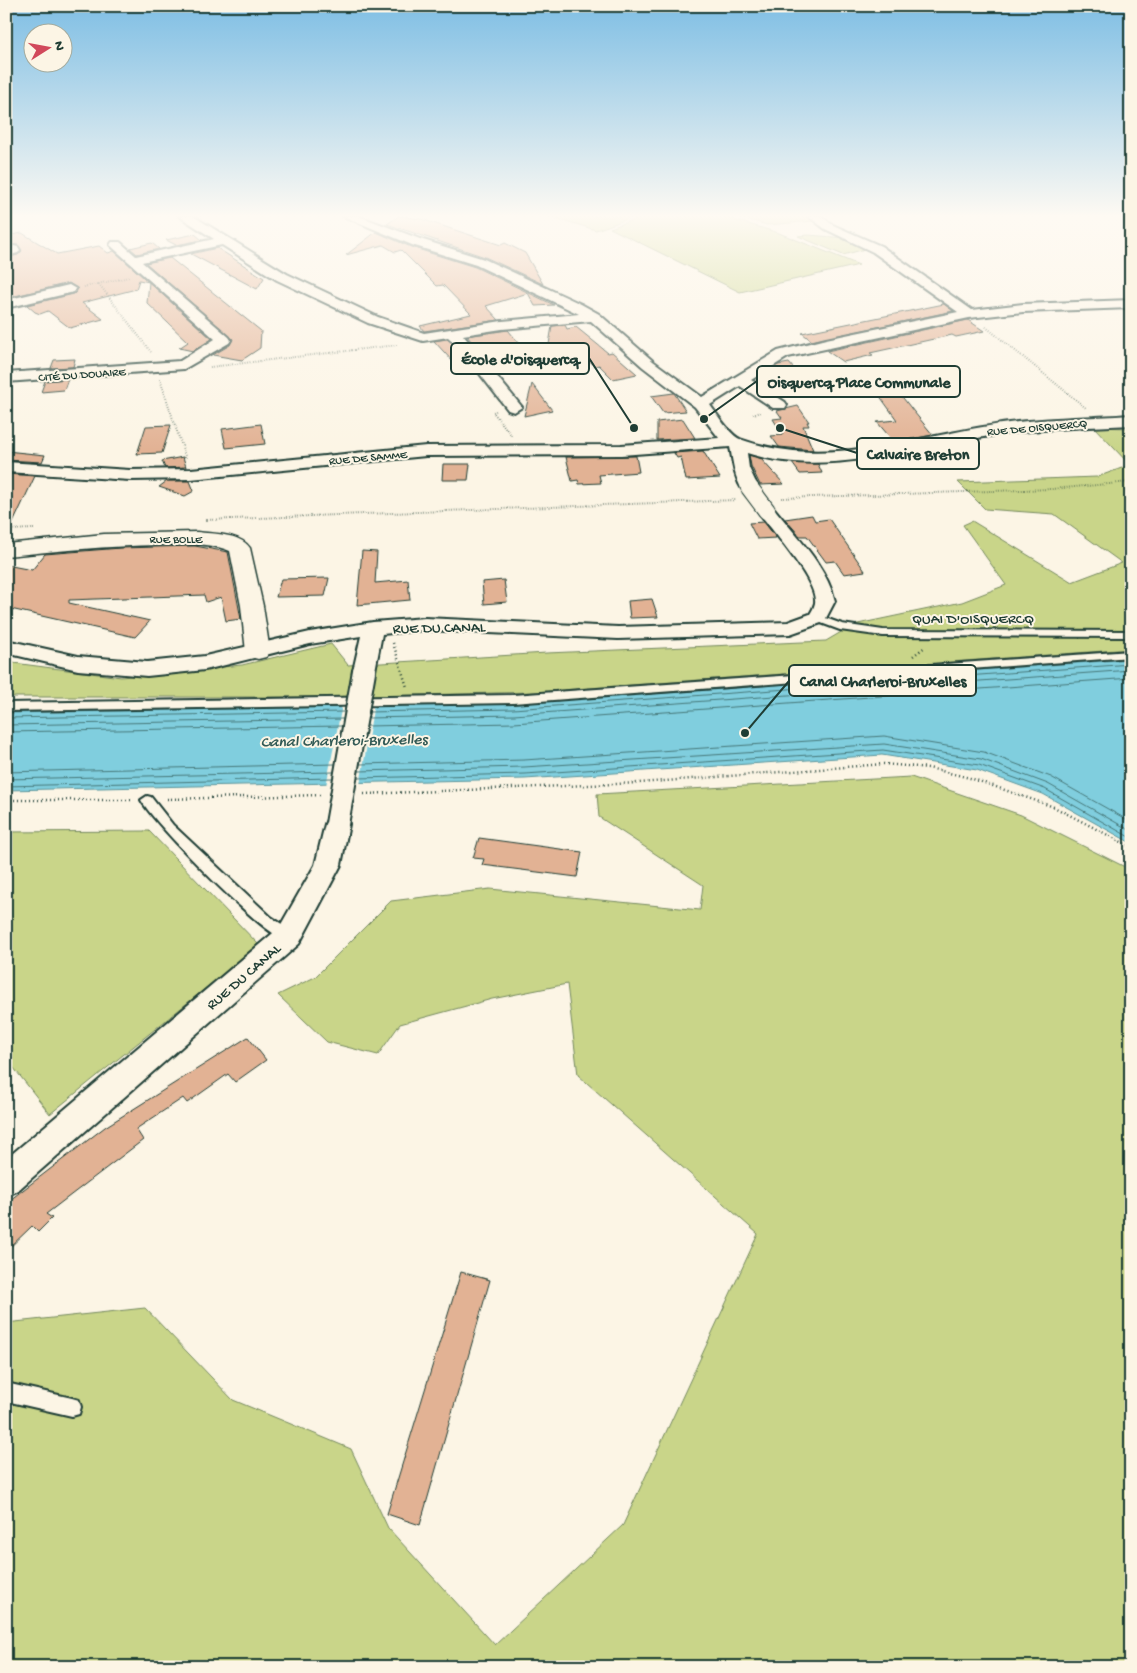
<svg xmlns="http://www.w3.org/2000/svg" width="1137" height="1673" viewBox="0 0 1137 1673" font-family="'Gochi Hand',sans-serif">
	<rect width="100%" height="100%" fill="#fcf5e5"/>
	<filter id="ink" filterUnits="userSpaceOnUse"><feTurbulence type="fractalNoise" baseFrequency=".02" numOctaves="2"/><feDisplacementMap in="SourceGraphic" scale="10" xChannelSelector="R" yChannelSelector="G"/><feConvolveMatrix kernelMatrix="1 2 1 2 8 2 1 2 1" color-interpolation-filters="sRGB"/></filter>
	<g filter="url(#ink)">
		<g fill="#c9d589" stroke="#74895e">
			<polygon points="549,216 636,216 596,230"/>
			<polygon points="645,216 721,216 779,233 859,265 740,292 610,228"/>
			<polygon points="734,216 811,216 814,221 767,225"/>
			<polygon points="808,235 846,238 869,248 843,255 798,236"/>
			<polygon points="1094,427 1131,428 1131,649 533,692 340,697 6,697 6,662 121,677 242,665 331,644 348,665 547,653 826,641 853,625 962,602 1006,585 963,525 972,521 1072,582 1122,563 1054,514 985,509 958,482 1097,477 1130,465"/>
			<polygon points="911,777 1021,815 1131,870 1131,1667 6,1667 6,1323 145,1308 233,1400 351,1449 388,1528 495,1645 623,1525 758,1234 578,1075 567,984 492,999 400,1024 378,1055 327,1042 278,995 315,977 391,901 490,889 700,910 703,885 599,817 597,794"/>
			<polygon points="149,831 259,945 50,1114 6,1058 6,832"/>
		</g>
		<polygon fill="#80cede" stroke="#59949a" points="1131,659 1131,843 1043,794 977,770 882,755 525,779 6,790 6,713 513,704"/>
		<polygon fill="#fcf5e5" points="374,704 360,785 326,786 342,705"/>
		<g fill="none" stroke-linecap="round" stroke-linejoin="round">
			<g stroke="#467778" stroke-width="1">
				<polyline points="369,712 513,709 1131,664"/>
				<polyline points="6,718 344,712"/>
				<polyline points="368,718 514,715 1131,670"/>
				<polyline points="6,725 343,719"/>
				<polyline points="367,726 514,723 1131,678"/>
				<polyline points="6,732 342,726"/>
				<polyline points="360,764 524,760 884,736 984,752 1051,777 1131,822"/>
				<polyline points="359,771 524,767 884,744 981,759 1048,784 1131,831"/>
				<polyline points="6,772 335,764"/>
				<polyline points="358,778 525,774 883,750 979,765 1045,789 1131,838"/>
				<polyline points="6,779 334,772"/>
				<polyline points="6,786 332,778"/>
			</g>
		</g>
		<g fill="#e2b294" stroke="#1f3d34">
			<polygon points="399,216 421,219 501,245 505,243 525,253 543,284 485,257 387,224"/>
			<polygon points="376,232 411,247 475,267 554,305 535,306 528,293 486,306 499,320 424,331 420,326 471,314 443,285 437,286 401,250 395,252 383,245 346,255"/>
			<polygon points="22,233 57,254 99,246 108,253 114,251 212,339 193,351 179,348 188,342 147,303 149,282 139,280 136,289 82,303 103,319 70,328 48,311 40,314 35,312 27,305 74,294 78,289 69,283 15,296 6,288 6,258 18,255 22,251 18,245 6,246 6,236"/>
			<polygon points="195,234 202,240 176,245 166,240"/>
			<polygon points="152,243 159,249 137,254 130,248"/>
			<polygon points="217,248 264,278 257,289 191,254"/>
			<polygon points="170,258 261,331 260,348 242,360 213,355 230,345 233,339 146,263"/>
			<polygon points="944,304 953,311 812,341 802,333"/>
			<polygon points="968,320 984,331 956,337 952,335 870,353 873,355 843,362 827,351"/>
			<polygon points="565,325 567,329 576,327 608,353 612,352 637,374 613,379 599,365 595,366 583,356 546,363 552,326"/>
			<polygon points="508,330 538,365 504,372 501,368 494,369 467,336"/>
			<polygon points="447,339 458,348 476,372 464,374 434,341"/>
			<polygon points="75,359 73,367 51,368 54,360"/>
			<polygon points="789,363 804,381 774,384 767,372 778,365"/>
			<polygon points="68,379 64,390 41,392 45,381"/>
			<polygon points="532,384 552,410 524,416"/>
			<polygon points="674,393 686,411 663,413 651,396"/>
			<polygon points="900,394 914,412 933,435 894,442 877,422 897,420 879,395"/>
			<polygon points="798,406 809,422 807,422 809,426 803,426 813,450 779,447 771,436 783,435 773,419 782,418 777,411"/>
			<polygon points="683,419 695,438 657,440 657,422"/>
			<polygon points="261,424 265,444 226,448 222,429"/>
			<polygon points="171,425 162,453 137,454 146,426"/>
			<polygon points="6,451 45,455 42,462 6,460"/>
			<polygon points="703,451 720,478 686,480 681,457 677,458 674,453"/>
			<polygon points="749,455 760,458 784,484 760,485 751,466"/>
			<polygon points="636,456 639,472 599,475 601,483 579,484 578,480 572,481 566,457"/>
			<polygon points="183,457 186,467 165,468 162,461"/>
			<polygon points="792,463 818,464 822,473 800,474"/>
			<polygon points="443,464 470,464 468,480 442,480"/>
			<polygon points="6,474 35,476 6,538"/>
			<polygon points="167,481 190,481 194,491 185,496 159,487"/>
			<polygon points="812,515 815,521 829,519 865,571 844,574 835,561 826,562 807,536 800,536 785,519"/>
			<polygon points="764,522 771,531 776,538 757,539 749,523"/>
			<polygon points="195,546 228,552 241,619 226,621 221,597 206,602 204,595 69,600 69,603 150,621 135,637 6,608 6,565 32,570 45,554 121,548"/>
			<polygon points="362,551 377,552 375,583 408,580 410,600 357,605"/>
			<polygon points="329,578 325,596 276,597 281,579"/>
			<polygon points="504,580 507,602 484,604 482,582"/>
			<polygon points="652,599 658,617 630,618 628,601"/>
			<polygon points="479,838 582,852 577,877 482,865 484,859 473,858"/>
			<polygon points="248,1037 266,1060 235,1082 228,1074 187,1103 183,1098 136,1129 143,1140 46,1214 52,1218 38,1232 32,1226 6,1251 6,1203 105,1127"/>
			<polygon points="461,1272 490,1280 420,1525 387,1514"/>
		</g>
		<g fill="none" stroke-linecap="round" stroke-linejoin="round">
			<defs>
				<g id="service">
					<polygon points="817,615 842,624 883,630 1131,631 1131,637 883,636 840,630 813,620 812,618"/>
					<polygon points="1131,651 1131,657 513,703 6,711 6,703 513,695"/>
					<path d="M147 796 151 797 173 825 271 917 294 932 296 936 294 940C290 941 290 942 287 941 262 934 155 825 141 800Z"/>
					<polygon points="6,1383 72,1398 79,1400 81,1407 79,1414 72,1416 6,1401"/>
				</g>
				<g id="minor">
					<path d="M179 216H193L287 274 378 317 424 333 502 321 579 314 476 265 412 245 343 216H359L420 239 484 259 581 304 599 314 653 361 702 397 778 351 826 339 958 312 873 252 825 229 808 216H821L833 225 881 246 972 310 1023 304 1131 300V308L1023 312 969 318 788 357 751 380 785 402 787 405 785 408H773L740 386 710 405C716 413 731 436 740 439 826 471 922 434 1009 423 1049 418 1091 418 1131 415V425C1091 427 1050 428 1010 433 927 443 829 480 747 453L749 468 758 487 755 491H743C734 477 733 462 730 447L621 455 426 456 191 479 130 480 6 472V462L130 470 191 469 426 446 621 445 719 438 695 407 643 367 591 321 502 329 463 335 522 407 514 412 508 410 459 347 448 337 423 341 368 323 277 280 222 245 142 262 229 337 231 340 229 343 184 369 6 382V373L180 361 215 339 110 245 112 242H120L136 256 214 239Z"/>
					<polygon points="14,246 18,247 20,250 18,253 6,256 6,248"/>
					<polygon points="69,285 76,289 74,292 6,308 6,300"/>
					<path d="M767 506 773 507C795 535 826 565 835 601L824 622 790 634 618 639 425 630 382 634 375 671 372 676 364 678 356 676 353 671 361 636 310 644 205 670 147 676 78 670 6 653V640L78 656 147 662 205 656 310 632 373 622 425 618 618 627 788 622 810 614C812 611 814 607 815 603 818 581 771 530 758 511L761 507Z"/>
					<polygon points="337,815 346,818 349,824 341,865 299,944 17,1191 6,1196 6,1159 279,928 315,865 325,824 328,818"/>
				</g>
				<path id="tertiary" d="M197 532C213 534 240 533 250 548L263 606 270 652 266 657 258 659 250 657 246 652 241 606 230 551C208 542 183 544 159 545 108 546 57 551 6 556V544L104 534Z"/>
			</defs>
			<use href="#service" stroke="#1f3d34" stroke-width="4"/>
			<use href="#minor" stroke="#1f3d34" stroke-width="4"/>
			<use href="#tertiary" stroke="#1f3d34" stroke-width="3"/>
			<g stroke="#1f3d34" stroke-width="2" stroke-dasharray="0.5 2" stroke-linecap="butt">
				<polyline points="99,284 151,352"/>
				<polyline points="84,287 129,277"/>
				<polyline points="986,327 1086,408"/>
				<polyline points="210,367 397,345"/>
				<polyline points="160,379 186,459"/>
				<polyline points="496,411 493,412 512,436"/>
				<polyline points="753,414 762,412"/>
				<polyline points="782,498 1052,489 1131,482"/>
				<polyline points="205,520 736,500"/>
				<polyline points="6,530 34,529"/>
			</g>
			<g stroke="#1f3d34" stroke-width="2.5" stroke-dasharray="1 3" stroke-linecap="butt">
				<polyline points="393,643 407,687"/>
				<polyline points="913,656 925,647"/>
				<polyline points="364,794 639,783 884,764 929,768 970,778 1054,807 1131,847"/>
				<polyline points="167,799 321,795"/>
				<polyline points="6,800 133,800"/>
			</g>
			<use href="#service" fill="#fcf5e5" fill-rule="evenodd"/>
			<use href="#minor" fill="#fcf5e5" fill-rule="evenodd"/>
			<use href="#tertiary" fill="#fcf5e5" fill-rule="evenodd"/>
			<defs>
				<polyline id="minor-bridge-far1" points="749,487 767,511"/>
				<polyline id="minor-bridge" points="337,824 364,671"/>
			</defs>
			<use href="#minor-bridge-far1" stroke="#1f3d34" stroke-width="19" stroke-linecap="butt"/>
			<use href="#minor-bridge" stroke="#1f3d34" stroke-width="26" stroke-linecap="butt"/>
			<use href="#minor-bridge-far1" stroke="#fcf5e5" stroke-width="17"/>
			<use href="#minor-bridge" stroke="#fcf5e5" stroke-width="22"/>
		</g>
	</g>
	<linearGradient id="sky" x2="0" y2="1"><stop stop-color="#7ebee4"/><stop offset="0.48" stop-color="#fefaf3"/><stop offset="1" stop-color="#fefaf3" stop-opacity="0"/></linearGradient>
	<rect width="1137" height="450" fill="url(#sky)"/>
	<g text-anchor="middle" stroke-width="4" stroke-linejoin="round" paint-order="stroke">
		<g font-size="12" fill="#1f3d34" stroke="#fcf5e5">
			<text transform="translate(82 374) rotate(-4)" y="4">CITÉ DU DOUAIRE</text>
			<text transform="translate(1037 427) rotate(-5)" y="4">RUE DE OISQUERCQ</text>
			<text transform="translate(368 457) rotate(-5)" y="4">RUE DE SAMME</text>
			<text x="176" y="543">RUE BOLLE</text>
		</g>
		<g font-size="15" fill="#1f3d34" stroke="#fcf5e5">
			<text x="973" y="623">QUAI D'OISQUERCQ</text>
			<text transform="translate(439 627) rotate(-1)" y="5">RUE DU CANAL</text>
			<text transform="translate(243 976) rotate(-41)" y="5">RUE DU CANAL</text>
		</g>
		<g font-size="16" font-style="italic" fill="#325a56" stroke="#fcf5e5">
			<text transform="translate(344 739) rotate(-1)" y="6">Canal Charleroi-Bruxelles</text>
		</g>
	</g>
	<path fill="none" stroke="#1f3d34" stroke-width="2" d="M634 428L589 358M704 419L757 381M780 428L857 453M745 733L789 681"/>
	<g fill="#1f3d34" stroke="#fcf5e5" stroke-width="2">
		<circle cx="634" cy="428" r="5"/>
		<circle cx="704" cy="419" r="5"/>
		<circle cx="780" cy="428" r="5"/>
		<circle cx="745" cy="733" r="5"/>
	</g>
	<g fill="#fcf5e5" stroke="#1f3d34" stroke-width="2">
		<rect x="451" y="343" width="138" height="31" rx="5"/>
		<rect x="757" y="366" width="203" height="31" rx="5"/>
		<rect x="857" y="438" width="122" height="31" rx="5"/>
		<rect x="789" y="665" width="187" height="31" rx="5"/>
	</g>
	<g font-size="16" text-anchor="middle" font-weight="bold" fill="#1f3d34">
		<text x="520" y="364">École d'Oisquercq</text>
		<text x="859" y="387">Oisquercq Place Communale</text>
		<text x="918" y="459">Calvaire Breton</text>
		<text x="883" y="686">Canal Charleroi-Bruxelles</text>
	</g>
	<rect width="1137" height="1673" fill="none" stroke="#fcf5e5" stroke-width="25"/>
	<rect x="12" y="12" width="1112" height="1648" fill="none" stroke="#1f3d34" stroke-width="2" filter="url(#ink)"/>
	<g transform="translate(48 48) rotate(79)"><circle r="24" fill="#fcf5e5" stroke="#a4ab9e"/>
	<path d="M0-4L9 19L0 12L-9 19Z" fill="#d1495b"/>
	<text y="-8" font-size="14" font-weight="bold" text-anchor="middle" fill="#1f3d34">N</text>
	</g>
</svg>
